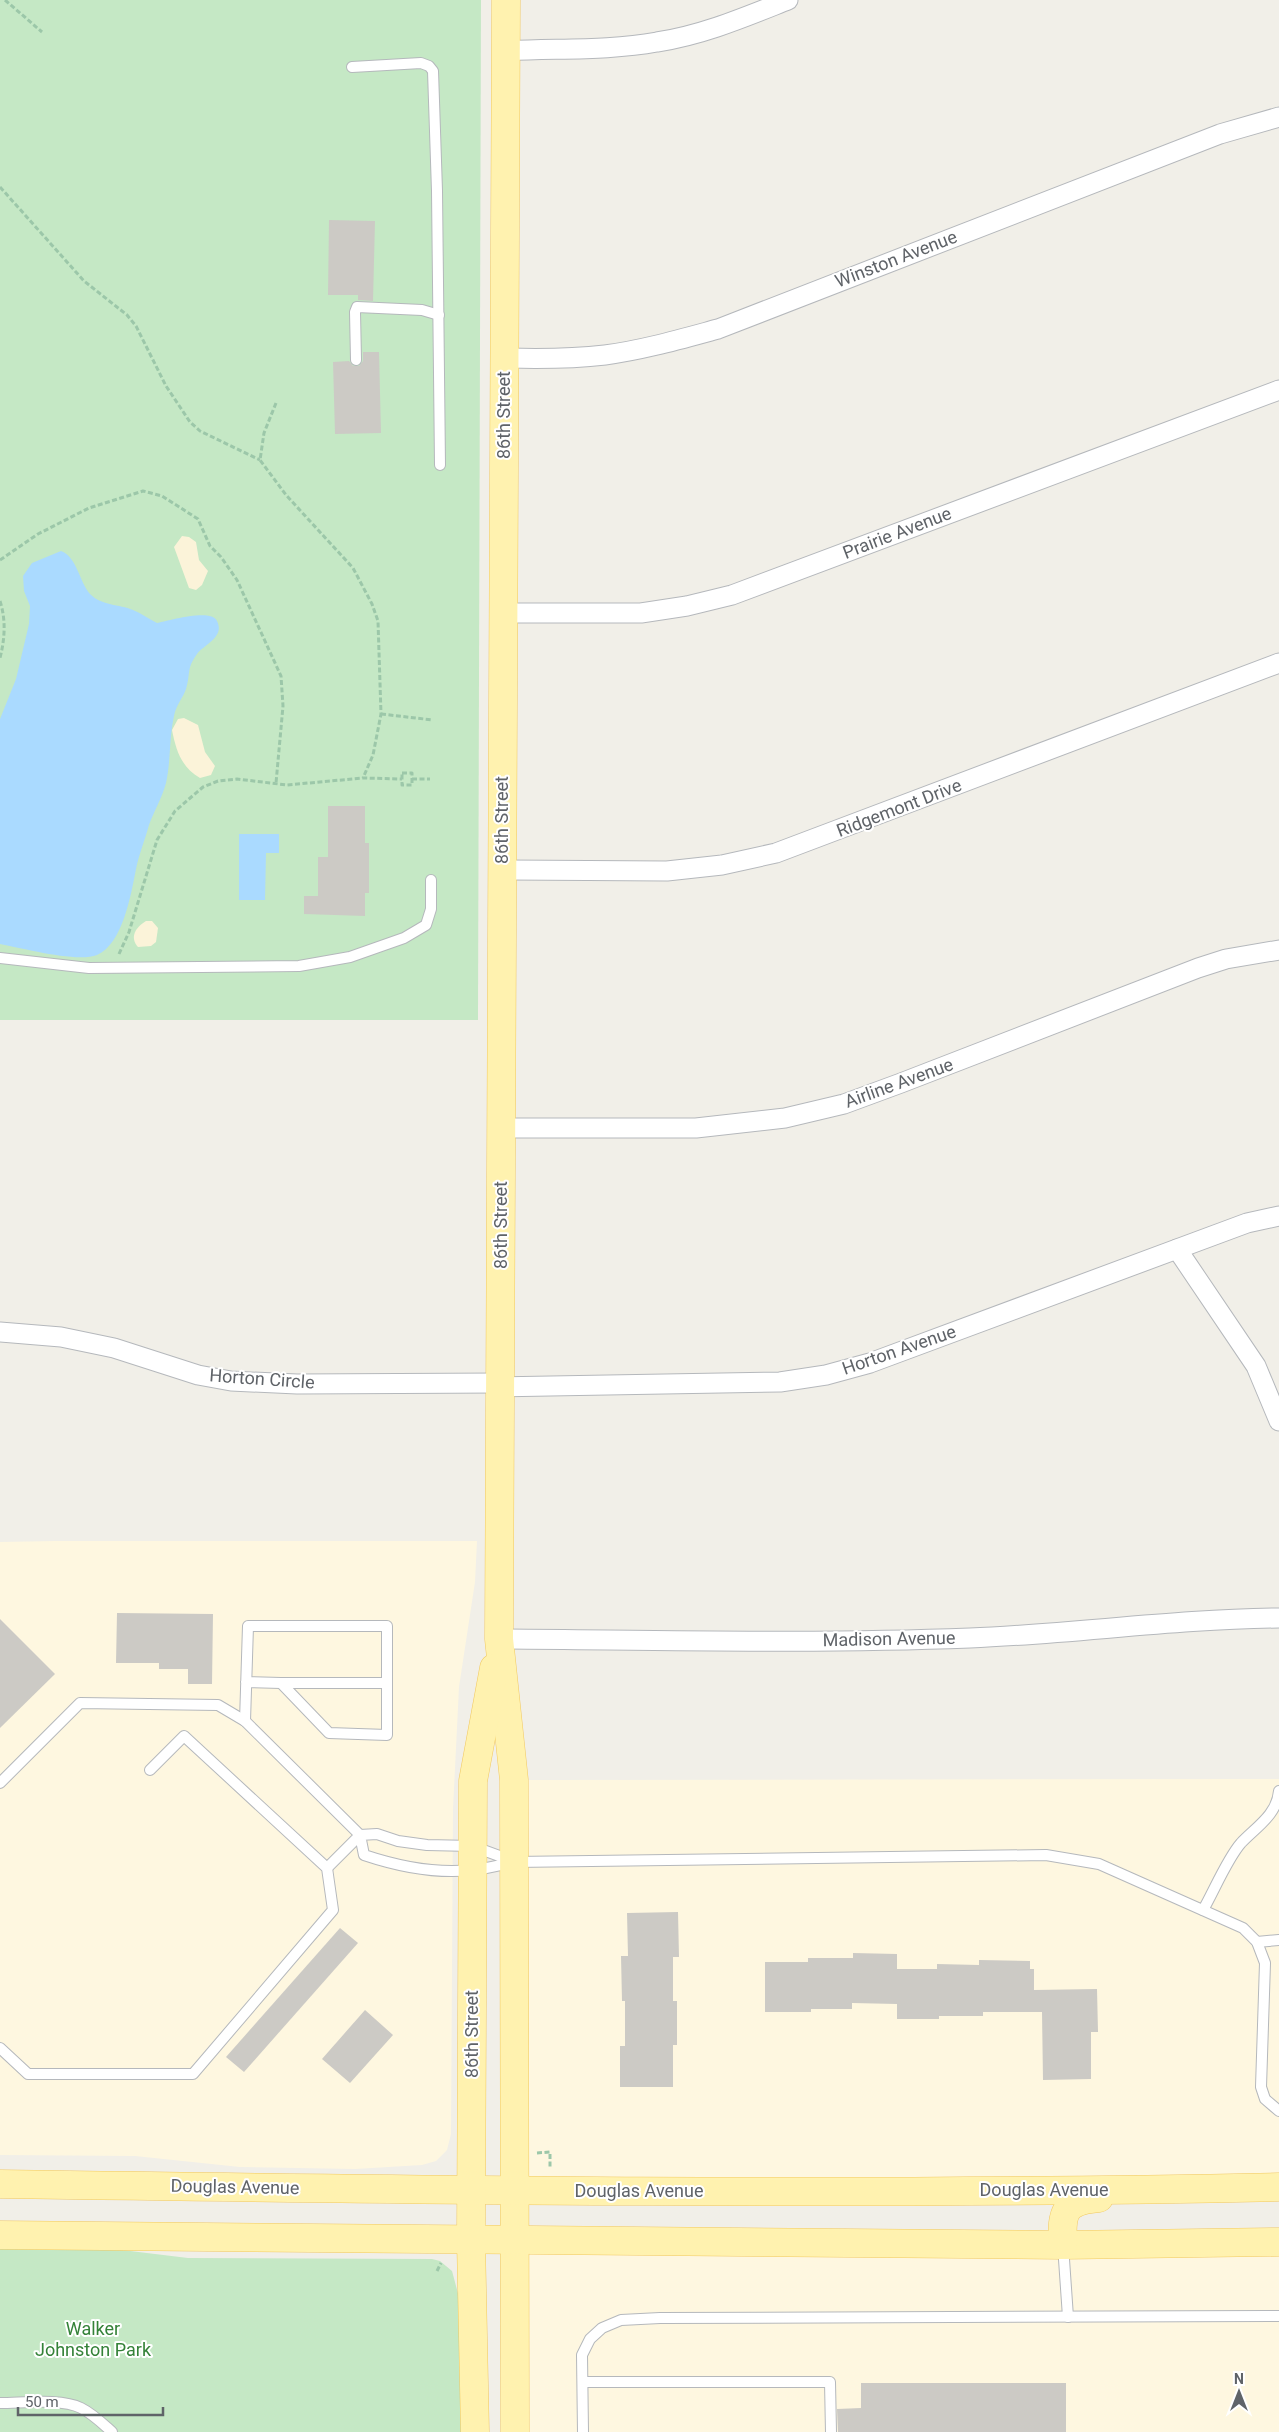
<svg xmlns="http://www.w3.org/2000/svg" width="1279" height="2432" viewBox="0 0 1279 2432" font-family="Roboto,sans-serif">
	<rect width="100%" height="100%" fill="#f1efe8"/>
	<g fill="#fef7e0">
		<polygon points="56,1541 477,1541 475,1582 459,1687 453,1809 451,2134 447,2150 436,2161 422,2165 355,2169 240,2167 135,2156 0,2155 0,1542"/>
		<polygon points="1279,1779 1279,2187 513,2191 514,1780"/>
		<polygon points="513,2241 1279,2242 1279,2432 515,2432"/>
	</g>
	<g fill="#c5e8c5">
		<polygon points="0,0 481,0 478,1020 0,1020"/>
		<polygon points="0,2246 89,2246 188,2258 432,2259 440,2261 452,2271 460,2301 461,2432 0,2432"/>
	</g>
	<g fill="#fbf3d9">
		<polygon points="182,536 189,537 196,542 199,560 208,571 202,585 196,590 189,588 174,547"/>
		<path d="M184 718 198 725 205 752 215 766 211 775 200 778C181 767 176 750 172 730L178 719Z"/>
		<path d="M146 921H152L158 928 156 942 151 946 138 947C129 937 136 927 146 921Z"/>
	</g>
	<g fill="#aadaff">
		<path d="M61 551C77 557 79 581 90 594 102 606 119 604 133 610 141 613 149 619 157 623 168 621 211 608 217 621 225 637 205 644 197 654 186 669 191 673 186 689 183 698 176 705 174 716 169 738 171 761 166 783 162 798 154 811 149 825 145 840 139 854 136 869 131 894 123 944 97 955 77 963 22 948 0 944V719L16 679 29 624 30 606 24 591 23 576 32 563Z"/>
		<polygon points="239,834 279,834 279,853 266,853 265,900 239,900"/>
	</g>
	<g fill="#cccac5">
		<polygon points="329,220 375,221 373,301 358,300 358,295 328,295"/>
		<polygon points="363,352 379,352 381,433 335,434 333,362 349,361 353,366 359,366 363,361"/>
		<polygon points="328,806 365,806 365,843 369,843 369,893 365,893 365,916 304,914 304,896 318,896 318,857 328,857"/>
		<polygon points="117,1613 213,1614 212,1684 188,1684 188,1669 159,1669 159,1663 116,1663"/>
		<polygon points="0,1619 55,1674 0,1728"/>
		<polygon points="678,1912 679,1957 673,1957 673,2001 677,2001 677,2045 673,2045 673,2087 620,2087 620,2046 625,2046 625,2001 622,2001 621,1956 628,1956 627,1913"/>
		<polygon points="340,1928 358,1943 244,2072 226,2057"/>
		<polygon points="853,1953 897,1954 897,1969 937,1969 937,1964 979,1965 979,1960 1030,1961 1030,1969 1034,1969 1034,1990 1097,1989 1098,2032 1091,2032 1091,2079 1043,2080 1042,2012 983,2012 983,2016 939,2016 939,2019 897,2019 897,2004 852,2003 852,2009 811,2009 811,2012 765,2012 765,1962 808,1962 808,1958 853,1958"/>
		<polygon points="365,2010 393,2035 350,2083 322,2059"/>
		<polygon points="861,2383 1066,2383 1066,2432 838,2432 837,2409 861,2408"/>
	</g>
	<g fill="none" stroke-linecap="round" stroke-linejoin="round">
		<defs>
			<g id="lane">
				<polyline points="352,67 421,63 429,66 433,71 437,191 440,465"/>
				<polyline points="356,360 355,312 357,307 422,310 439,315"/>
				<polyline points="0,958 89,968 299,966 350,957 404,938 426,925 431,909 431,880"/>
				<polyline points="281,1683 387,1683"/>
				<polyline points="245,1721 248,1626 387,1626 387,1735 329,1733 281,1683 246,1682"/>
				<polyline points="0,1783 80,1703 218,1705 245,1721 360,1835 327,1868"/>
				<path d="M513 1861 472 1846 427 1845 398 1841 377 1834 360 1835 364 1855C397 1866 437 1874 472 1870 486 1869 500 1865 514 1862L1046 1855 1099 1864 1243 1928 1257 1942 1265 1963 1261 2087 1265 2099 1279 2111"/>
				<path d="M1203 1910C1214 1891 1227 1859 1241 1843 1256 1827 1277 1815 1279 1791"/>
				<polyline points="1257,1942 1279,1940"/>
				<polyline points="0,2048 28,2074 193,2074 333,1910 327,1868 184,1736 150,1770"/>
				<polyline points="1063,2245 1068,2317"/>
				<polyline points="583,2382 830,2382 831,2432"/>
				<path d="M0 2403C23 2403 61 2398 81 2408 93 2414 102 2423 112 2432"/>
				<polyline points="583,2432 582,2355 590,2339 602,2328 621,2320 660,2318 1279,2316"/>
			</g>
			<g id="street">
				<path d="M505 51C556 48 608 51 657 42 703 35 745 17 788 0"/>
				<path d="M504 358C538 359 571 359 605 355 643 350 681 339 718 329L1220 134 1279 117"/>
				<polyline points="503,613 641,613 687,606 732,595 1279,390"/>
				<polyline points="502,870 667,871 722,865 776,853 1279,663"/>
				<polyline points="501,1128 696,1128 785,1118 844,1104 901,1083 1198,968 1226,959 1279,950"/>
				<polyline points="1177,1249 1256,1366 1279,1421"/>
				<polyline points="0,1332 61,1337 114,1348 198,1375 231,1381 297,1384 500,1383"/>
				<polyline points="500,1387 780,1382 826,1375 870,1363 1247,1223 1279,1216"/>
				<path d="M499 1639C656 1640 813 1644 970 1638 1073 1634 1176 1619 1279 1618"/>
			</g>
			<g id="primary">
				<polyline points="506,0 499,1639 514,1780 515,2432"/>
				<path d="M0 2184C426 2190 853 2196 1279 2187"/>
				<polyline points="0,2235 1063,2245 1279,2242"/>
				<path d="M1063 2245C1061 2212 1064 2201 1099 2198"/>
				<polyline points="475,2432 471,2241 473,1781 494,1668"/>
			</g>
		</defs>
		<use href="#lane" stroke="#b5b8bc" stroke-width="12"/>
		<use href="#street" stroke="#b5b8bc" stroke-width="21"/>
		<use href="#primary" stroke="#f2c960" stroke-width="29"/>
		<g stroke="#9cc7a9" stroke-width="3" stroke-dasharray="5 2.5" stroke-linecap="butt">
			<polyline points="5,0 42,32"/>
			<polyline points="0,187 84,281 127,315 136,326 166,386 190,422 200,431 260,460"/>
			<polyline points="276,403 264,433 260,460 286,495 353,568 372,604 378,621 381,714 373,755 363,778"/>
			<polyline points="0,560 38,534 89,508 143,491 162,496 198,519 210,546 221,557 237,580 281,676 283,706 276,783"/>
			<path d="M0 601C6 620 5 638 0 658"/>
			<polyline points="381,714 433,720"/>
			<rect x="402" y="773" width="10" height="12"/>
			<polyline points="412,779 430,779"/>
			<polyline points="119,954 129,932 157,840 175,811 203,787 218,781 237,779 287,785 363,778 402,779"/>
			<polyline points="537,2153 550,2152 550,2168"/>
			<polyline points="437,2271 441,2263"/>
		</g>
		<use href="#lane" stroke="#fff" stroke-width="10"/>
		<use href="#street" stroke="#fff" stroke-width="19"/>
		<use href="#primary" stroke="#fff2af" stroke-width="28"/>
	</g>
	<g text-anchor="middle" stroke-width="4" stroke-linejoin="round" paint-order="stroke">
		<g font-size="18" fill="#5f6368" stroke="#fff">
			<text transform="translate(896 259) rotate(-21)" y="6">Winston Avenue</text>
			<text transform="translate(504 415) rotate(-90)" y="6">86th Street</text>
			<text transform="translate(897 533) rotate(-21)" y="6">Prairie Avenue</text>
			<text transform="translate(899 808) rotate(-21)" y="6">Ridgemont Drive</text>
			<text transform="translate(502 820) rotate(-90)" y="6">86th Street</text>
			<text transform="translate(899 1083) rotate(-20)" y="6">Airline Avenue</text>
			<text transform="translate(501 1225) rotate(-90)" y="6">86th Street</text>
			<text transform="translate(899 1350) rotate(-19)" y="6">Horton Avenue</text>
			<text transform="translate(262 1379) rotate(4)" y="6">Horton Circle</text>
			<text transform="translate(889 1639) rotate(-1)" y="6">Madison Avenue</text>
			<text transform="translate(472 2034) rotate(-90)" y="6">86th Street</text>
			<text transform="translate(235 2187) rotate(1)" y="6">Douglas Avenue</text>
			<text x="1044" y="2196">Douglas Avenue</text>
			<text x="639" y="2197">Douglas Avenue</text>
		</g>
		<g font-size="18" fill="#348238" stroke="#fff">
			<text x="93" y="2335">Walker<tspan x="93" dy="21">Johnston Park</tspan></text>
		</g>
	</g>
	<g transform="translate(1239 2392)" stroke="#ffffff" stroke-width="4" paint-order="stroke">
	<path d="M0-4L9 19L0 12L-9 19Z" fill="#5f6368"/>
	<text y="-8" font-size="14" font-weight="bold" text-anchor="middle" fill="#5f6368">N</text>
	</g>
	<path d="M18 2407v8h145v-8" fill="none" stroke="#5f6368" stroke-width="2.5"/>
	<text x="25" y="2407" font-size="15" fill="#5f6368" stroke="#ffffff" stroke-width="4" paint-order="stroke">50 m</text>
</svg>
